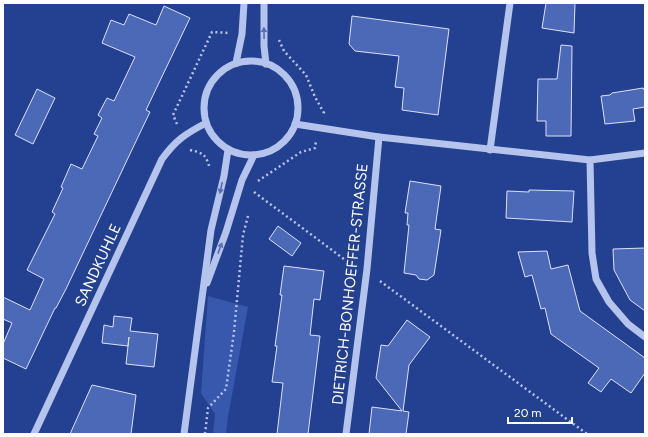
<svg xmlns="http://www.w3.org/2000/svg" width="648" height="437" viewBox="0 0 648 437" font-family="Figtree,sans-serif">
	<rect width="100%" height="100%" fill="#244090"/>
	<polygon fill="#3858ad" points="208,296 248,307 228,417 226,434 213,434 215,414 201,393"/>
	<g fill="#4c69b7" stroke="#dae2f9">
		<polygon points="546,3 575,3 574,33 542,28"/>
		<polygon points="164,6 190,18 146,110 150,112 138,137 66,289 56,308 55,308 26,369 3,358 3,344 12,323 3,319 3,297 30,310 44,279 27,270 55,214 52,212 63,188 61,187 71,164 82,169 98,136 94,134 102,118 98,115 107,98 114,101 135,57 102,43 111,20 124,25 129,14 156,25"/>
		<polygon points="352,16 449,29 438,115 402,110 404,88 395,87 399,56 355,51 349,44"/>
		<polygon points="561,45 572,46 571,136 546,136 546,121 537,121 538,79 557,79"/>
		<polygon points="643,88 644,90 645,90 645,107 633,109 635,121 605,124 601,96 610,95 612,93"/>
		<polygon points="37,89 55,98 33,144 15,135"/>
		<polygon points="410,181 441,186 435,229 441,230 434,275 427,280 419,279 416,275 404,273 409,225 407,225 408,213 405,213"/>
		<polygon points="529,190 574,191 572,222 506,218 507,191 529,192"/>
		<polygon points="278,226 301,243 292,256 269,239"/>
		<polygon points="645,248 645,311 630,300 614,270 613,249"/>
		<polygon points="547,251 551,269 568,265 580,311 645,358 645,373 631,393 611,379 601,392 588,383 599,368 551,334 545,308 541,309 532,275 525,277 518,252"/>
		<polygon points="284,266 324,271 320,300 314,299 310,335 320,336 308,434 277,434 283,383 272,382 277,346 275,346 282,295 280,295"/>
		<polygon points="114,316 132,318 130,331 158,334 154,367 126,364 129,337 128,346 102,343 104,325 113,327"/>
		<polygon points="407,320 430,337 409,365 403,411 409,412 406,434 369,434 372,407 402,411 376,378 381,345 388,346"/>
		<polygon points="92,385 136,395 131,434 70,434"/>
	</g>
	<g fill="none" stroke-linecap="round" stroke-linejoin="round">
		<g stroke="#b5c4ec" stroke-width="2.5" stroke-dasharray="2 3" stroke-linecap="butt">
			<polyline points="279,40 284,51 306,75 315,97 324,113 323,115"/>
			<polyline points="177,124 173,115 212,32 229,33"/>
			<path d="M190 150C204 153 206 155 210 169"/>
			<polyline points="258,181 301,152 315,148 316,141"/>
			<polyline points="254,192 344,259 354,264"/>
			<polyline points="380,281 587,434"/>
			<polyline points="205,434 208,408 226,389 234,332 243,235 248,216"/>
		</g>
		<g stroke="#b5c4ec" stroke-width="7">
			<polyline points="264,3 264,46 266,64"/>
			<circle cx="251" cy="108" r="47"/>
			<polyline points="236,63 242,34 244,3"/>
			<polyline points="295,124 379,137 590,160 645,153"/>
			<polyline points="490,150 510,3"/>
			<polyline points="590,160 592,253 596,279 609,302 628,324 645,337"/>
			<polyline points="207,283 226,232 242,180 254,155"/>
			<path d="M34 434 162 159C176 140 185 134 206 123"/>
			<polyline points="184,434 211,230 224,176 228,150"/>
			<polyline points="346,434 367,269 379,137"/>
		</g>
	</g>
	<defs><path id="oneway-solid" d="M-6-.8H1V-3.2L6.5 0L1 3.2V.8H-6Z"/></defs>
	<g fill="#576eb0">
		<use href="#oneway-solid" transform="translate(264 33) rotate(-91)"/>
		<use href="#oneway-solid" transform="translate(221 188) rotate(102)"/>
		<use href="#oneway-solid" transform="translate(220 248) rotate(-70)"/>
	</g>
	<g text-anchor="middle" stroke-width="3.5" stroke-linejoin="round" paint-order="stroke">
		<g font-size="15" fill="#fff" stroke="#244090">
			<text transform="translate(98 265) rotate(-65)" y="5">SANDKUHLE</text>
			<text transform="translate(350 284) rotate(-84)" y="5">DIETRICH-BONHOEFFER-STRASSE</text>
		</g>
	</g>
	<rect width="648" height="437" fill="none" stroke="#ffffff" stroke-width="8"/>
	<path d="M508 417v6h64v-6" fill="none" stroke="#ffffff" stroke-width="2"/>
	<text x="514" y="417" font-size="12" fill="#ffffff" stroke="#244090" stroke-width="3" paint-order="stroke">20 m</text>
</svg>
